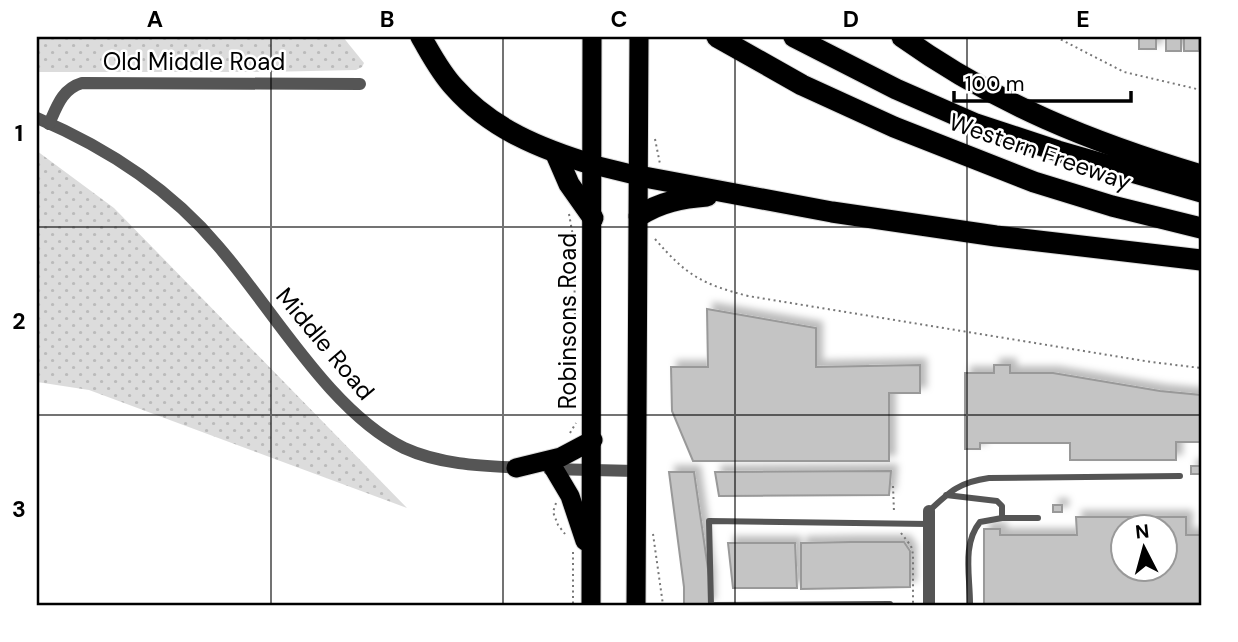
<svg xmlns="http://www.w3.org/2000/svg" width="1238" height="642" viewBox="0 0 1238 642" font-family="'DM Sans',sans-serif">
	<defs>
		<pattern id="grass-dots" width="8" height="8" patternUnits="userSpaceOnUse" patternTransform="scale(1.75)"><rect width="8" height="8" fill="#dcdcdc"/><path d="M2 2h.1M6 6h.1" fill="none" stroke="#bbb" stroke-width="1.8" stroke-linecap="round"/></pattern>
		<filter id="shadow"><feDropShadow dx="6" dy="-6" stdDeviation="3.5" flood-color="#0004"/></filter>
	</defs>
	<rect width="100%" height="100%" fill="#fff"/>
	<g fill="url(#grass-dots)">
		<polygon points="37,37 343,37 364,63 362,67 356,70 265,72 37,72"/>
		<polygon points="37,151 114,208 407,508 89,390 37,382"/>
	</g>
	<g fill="#c4c4c4" stroke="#999" stroke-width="2" fill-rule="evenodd" filter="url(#shadow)">
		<rect x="1139" y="37" width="17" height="12"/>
		<rect x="1166" y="37" width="15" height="14"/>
		<rect x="1184" y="37" width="15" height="14"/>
		<polygon points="707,309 816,328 816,367 920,365 920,393 889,393 889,461 693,461 672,411 671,367 708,367"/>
		<polygon points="994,365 1010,365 1010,373 1053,373 1160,391 1201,395 1201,442 1176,442 1176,460 1070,460 1070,443 980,443 980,449 965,449 965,373 994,373"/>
		<rect x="1191" y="466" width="9" height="8"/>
		<polygon points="891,471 889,495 719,496 715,472"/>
		<polygon points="669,472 694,472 709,576 709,605 684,605 684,587"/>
		<rect x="1053" y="505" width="9" height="7"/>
		<path d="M1076 517H1186V535H1201V603L984 604V529H1000V535H1077ZM1122 526H1164V568H1122Z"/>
		<polygon points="851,542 904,542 910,551 910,587 801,589 801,543"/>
		<polygon points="728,543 795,543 797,588 733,588"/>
	</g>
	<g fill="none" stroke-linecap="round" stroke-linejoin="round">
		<defs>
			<g id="trunk">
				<polyline points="594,165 639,176"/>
				<polyline points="516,468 561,457 593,440"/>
				<polyline points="554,469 570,496 585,541"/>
				<polyline points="591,605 592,37"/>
				<polyline points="636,605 639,37"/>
			</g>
			<g id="motorway">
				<path d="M421 37C431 54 440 72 454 87 491 129 541 149 594 165"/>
				<polyline points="717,37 802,85 894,127 1034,182 1112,206 1201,228"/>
				<polyline points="794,37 896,89 976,124 1058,151 1201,192"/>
				<path d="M902 37C996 104 1091 142 1201 175"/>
				<polyline points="556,154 569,184 593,218"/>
				<polyline points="639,176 832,212 996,236 1201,260"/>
				<path d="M639 216C660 202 682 198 707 196"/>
			</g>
		</defs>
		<use href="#trunk" stroke="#dbdbdb" stroke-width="21"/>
		<use href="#motorway" stroke="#dbdbdb" stroke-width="23"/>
		<g stroke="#777" stroke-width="2" stroke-dasharray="2 3.5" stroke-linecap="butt">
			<polyline points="1056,37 1124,72 1201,90"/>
			<polyline points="655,139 660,164"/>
			<polyline points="569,214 574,242 575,327"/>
			<path d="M655 239C687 276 702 284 748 296L1151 362 1201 368"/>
			<polyline points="570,433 576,423"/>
			<polyline points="893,486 894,512"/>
			<polyline points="556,503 553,512 558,525 565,534"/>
			<polyline points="901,533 911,546 913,554 913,605"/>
			<polyline points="653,534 663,605"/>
			<polyline points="573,552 573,605"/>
		</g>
		<g stroke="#555" stroke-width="6">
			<polyline points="946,495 997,501 1002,506 1002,518 1038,518"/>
			<path d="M929 511C950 491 960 482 989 478L1180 476"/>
			<path d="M970 603C970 576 962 544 980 522L1002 518"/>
			<polyline points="711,605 709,521 929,524"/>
			<polyline points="711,605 890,604"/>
		</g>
		<g stroke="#555" stroke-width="12">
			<path d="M37 118C105 147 170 189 218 246 272 308 330 412 404 448 441 465 483 466 524 468"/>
			<path d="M49 124C57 106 62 89 82 83L360 84"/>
			<polyline points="549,469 636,471"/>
			<polyline points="929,511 929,605"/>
		</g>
		<use href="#trunk" stroke="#000" stroke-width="19"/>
		<use href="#motorway" stroke="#000" stroke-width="21"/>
	</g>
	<path fill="none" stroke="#000" stroke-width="2" stroke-opacity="0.55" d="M271 37V605M503 37V605M735 37V605M967 37V605M37 227H1201M37 415H1201"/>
	<g text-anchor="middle" stroke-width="5" stroke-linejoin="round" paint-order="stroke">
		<g font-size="24" fill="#000" stroke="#fff">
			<text x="194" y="70">Old Middle Road</text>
			<text transform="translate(1040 152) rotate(19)" y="8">Western Freeway</text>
			<text transform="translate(568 321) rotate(-90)" y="8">Robinsons Road</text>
			<text transform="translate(325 344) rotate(50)" y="8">Middle Road</text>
		</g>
	</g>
	<rect width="1238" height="642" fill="none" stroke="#ffffff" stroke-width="77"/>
	<g transform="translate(1144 548) rotate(354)"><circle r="33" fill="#ffffff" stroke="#999999" stroke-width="2"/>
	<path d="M0-5L12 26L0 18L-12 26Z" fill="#000000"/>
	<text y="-10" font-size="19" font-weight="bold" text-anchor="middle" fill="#000000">N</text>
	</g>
	<path d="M954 91v10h177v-10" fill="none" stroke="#000000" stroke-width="3.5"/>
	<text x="965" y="91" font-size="21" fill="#000000" stroke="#ffffff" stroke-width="5" paint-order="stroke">100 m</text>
	<rect x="38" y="38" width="1162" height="566" fill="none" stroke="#000" stroke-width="2.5"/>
	<g font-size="23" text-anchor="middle" font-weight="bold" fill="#000">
		<text x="155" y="27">A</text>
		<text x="387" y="27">B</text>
		<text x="619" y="27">C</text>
		<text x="851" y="27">D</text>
		<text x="1083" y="27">E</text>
		<text x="19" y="141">1</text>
		<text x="19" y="329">2</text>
		<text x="19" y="517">3</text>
	</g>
</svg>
